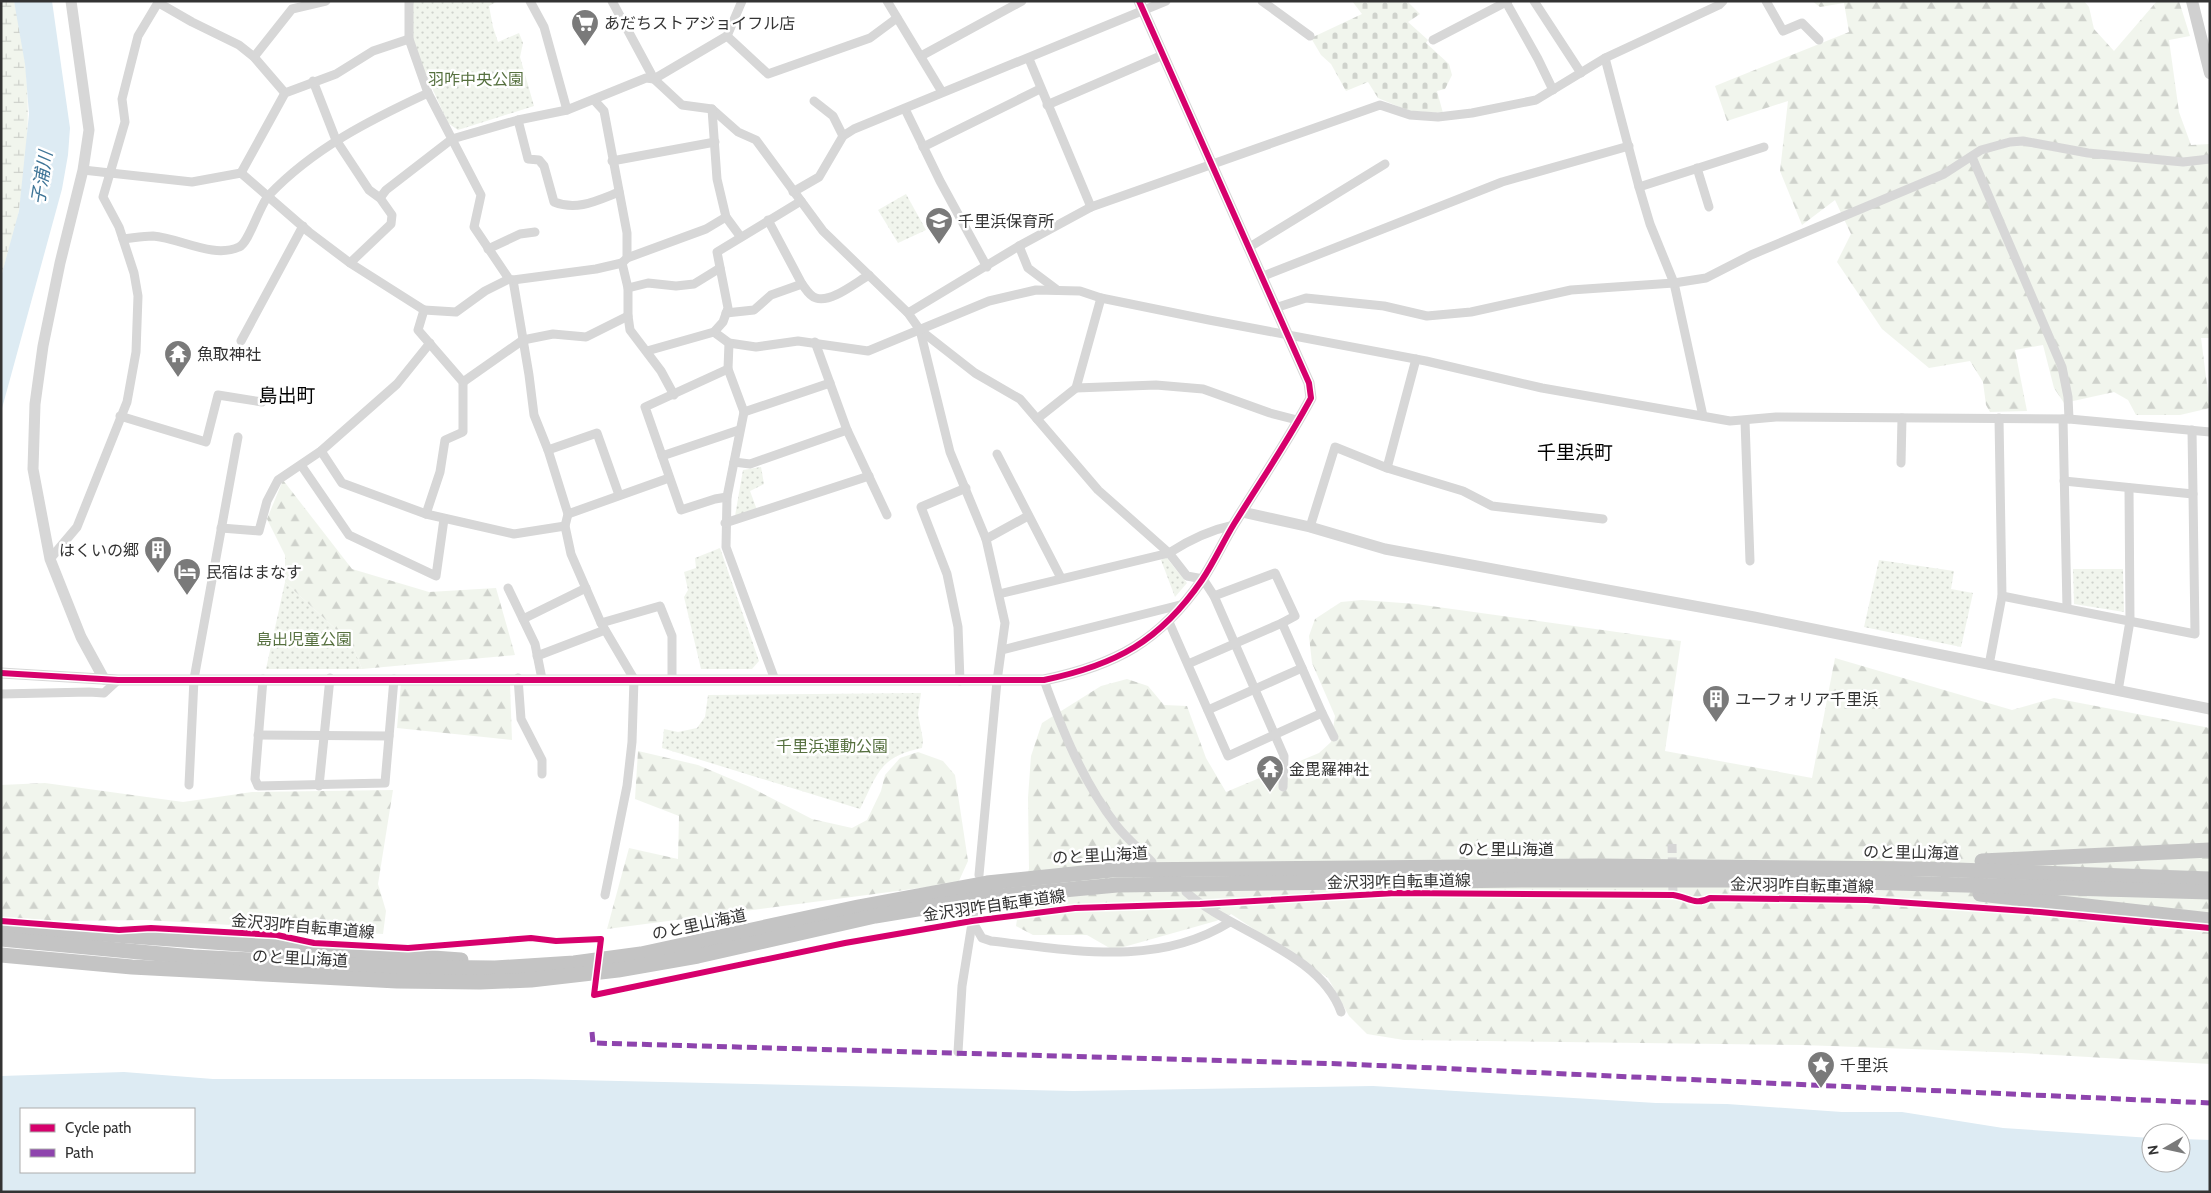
<svg xmlns="http://www.w3.org/2000/svg" width="2211" height="1193" viewBox="0 0 2211 1193" font-family="Cabin,'Noto Sans JP',sans-serif">
	<defs>
		<pattern id="green-dots" width="8" height="8" patternUnits="userSpaceOnUse" patternTransform="scale(1.25)"><rect width="8" height="8" fill="#f1f5ed"/><path d="M2 2h.1M6 6h.1" fill="none" stroke="#cfd2cc" stroke-width="1.8" stroke-linecap="round"/></pattern>
		<pattern id="forest-firs" width="22" height="20" patternUnits="userSpaceOnUse" patternTransform="scale(1.25)"><rect width="22" height="20" fill="#f1f5ed"/><path d="M5 1l3.5 6h-7zM16 11l3.5 6h-7z" fill="#cfd2cc"/></pattern>
		<pattern id="wetland-marsh" width="20" height="14" patternUnits="userSpaceOnUse" patternTransform="scale(1.25)"><rect width="20" height="14" fill="#f1f5ed"/><path d="M1 5h8M5 5V1M11 12h8M15 12V8" fill="none" stroke="#cfd2cc"/></pattern>
		<pattern id="cemetery-stones" width="16" height="16" patternUnits="userSpaceOnUse" patternTransform="scale(1.25)"><rect width="16" height="16" fill="#f1f5ed"/><path d="M2 7V4a2 2 0 0 1 4 0v3zM10 15v-3a2 2 0 0 1 4 0v3z" fill="#cfd2cc"/></pattern>
	</defs>
	<rect width="100%" height="100%" fill="#fff"/>
	<g fill="url(#green-dots)">
		<polygon points="411,1 498,1 489,6 493,27 498,42 519,33 523,43 520,57 534,106 458,130 448,123 412,44"/>
		<polygon points="906,194 926,230 898,243 878,210"/>
		<polygon points="761,467 764,484 750,491 757,510 735,516 743,470"/>
		<polygon points="720,548 759,661 752,669 701,669 684,597 688,590 684,572 696,568 695,558"/>
		<polygon points="1166,557 1187,583 1175,597 1161,560"/>
		<polygon points="1879,560 1954,571 1951,589 1973,593 1961,647 1864,627"/>
		<polygon points="2073,569 2123,569 2124,612 2074,604"/>
		<polygon points="285,582 352,644 362,669 266,669"/>
		<path d="M921 693 918 714 923 740 922 748C879 757 878 773 860 809L662 748 664 729 678 732 697 728 705 717 708 695Z"/>
	</g>
	<g fill="url(#forest-firs)">
		<polygon points="1812,1 2084,1 2089,7 2094,29 2114,51 2157,1 2179,1 2190,36 2169,40 2179,112 2191,145 2210,144 2210,338 2201,338 2210,408 2180,415 2136,415 2128,400 2114,392 2064,403 2054,388 2043,345 2015,350 2027,411 1990,412 1986,405 1983,382 1970,361 1929,368 1882,329 1837,262 1851,234 1835,200 1802,225 1780,171 1788,101 1727,121 1715,86 1849,32 1844,3 1820,7"/>
		<polygon points="283,480 352,569 429,592 496,588 515,655 362,669 352,644 285,582 285,555 267,519"/>
		<polygon points="1362,600 1416,604 1681,641 1665,751 1812,778 1835,658 2012,710 2054,698 2210,728 2210,1064 2021,1053 1802,1045 1404,1040 1367,1034 1349,1016 1328,978 1231,914 1216,921 1113,950 1087,935 1033,935 1016,926 1022,888 1029,869 1028,798 1031,756 1042,723 1101,686 1127,679 1148,686 1164,705 1187,706 1206,758 1226,792 1319,753 1331,742 1335,716 1312,663 1309,636 1315,619 1341,602"/>
		<polygon points="401,683 510,684 512,740 397,728"/>
		<polygon points="638,751 698,765 750,787 812,819 852,828 867,820 881,791 885,775 900,758 918,752 943,761 955,775 968,861 958,883 607,929 629,848 678,859 679,816 635,799"/>
		<polygon points="45,783 183,802 252,792 393,790 378,884 386,911 383,934 146,920 61,921 1,917 1,785"/>
	</g>
	<path fill="url(#wetland-marsh)" d="M1 1H14C32 69 31 142 19 211 15 233 7 255 1 277Z"/>
	<polygon fill="url(#cemetery-stones)" points="1352,1 1407,1 1420,14 1408,22 1428,40 1426,43 1449,64 1452,75 1445,89 1437,91 1443,113 1409,111 1378,98 1368,82 1346,91 1331,64 1321,55 1311,38 1362,14"/>
	<g fill="#ddebf3" fill-rule="evenodd">
		<polygon points="14,1 52,1 70,128 68,155 62,189 1,412 1,277 19,211 29,114 25,64"/>
		<path d="M124 1072 213 1079H530L1073 1091 1373 1086 1656 1103 1727 1104 1842 1112H1902L2003 1128 2151 1138V1163H2181V1139L2210 1140V1192H1V1076ZM21 1109H194V1172H21Z"/>
	</g>
	<g fill="none" stroke-linecap="round" stroke-linejoin="round">
		<polyline stroke="#d6d6d6" stroke-width="9" stroke-dasharray="9 4.5" stroke-linecap="butt" points="1672,844 1673,895"/>
		<g stroke="#d7d7d7" stroke-width="9">
			<polyline points="409,1 409,39 428,93 481,195 474,227 509,279 513,280 529,375 534,415 548,450 568,514 565,526 571,554 601,623 634,679 632,742 627,786 605,895"/>
			<polyline points="530,1 544,27 567,110"/>
			<polyline points="612,1 654,79 682,105 712,109 738,132 756,140 823,231 908,313 920,330 975,373 1020,399 1098,490 1169,553 1187,576 1203,579 1214,596 1284,756 1283,787"/>
			<polyline points="887,1 942,92"/>
			<polyline points="1262,1 1310,36"/>
			<polyline points="1534,1 1581,73"/>
			<polyline points="1766,1 1783,31 1802,23 1819,40"/>
			<polyline points="1506,2 1538,59 1553,90"/>
			<polyline points="159,3 192,22 239,45 254,57 285,93"/>
			<polyline points="727,36 768,74 870,38 897,18"/>
			<polyline points="1433,40 1508,1"/>
			<polyline points="921,56 1022,1"/>
			<polyline points="254,57 292,9 326,1"/>
			<polyline points="1605,58 1639,187 1650,224 1674,283 1703,416"/>
			<polyline points="1029,59 1091,207"/>
			<polyline points="313,81 336,140 369,190 380,198 392,215 391,224 350,263"/>
			<polyline points="594,100 604,111 627,233 627,258 622,263 628,288 628,316 630,330 661,371 674,395"/>
			<polyline points="814,101 833,116 843,136"/>
			<polyline points="1047,105 1163,55"/>
			<polyline points="712,109 717,179 726,217 740,236"/>
			<polyline points="905,109 940,181 987,267"/>
			<path d="M518 120 528 159 539 160 544 166 554 202C577 211 596 201 619 192"/>
			<polyline points="923,147 1040,89"/>
			<polyline points="1972,157 2062,367 2068,397 2069,419"/>
			<polyline points="612,161 715,142"/>
			<polyline points="1697,168 1709,207"/>
			<polyline points="83,170 192,182 241,173"/>
			<polyline points="241,173 309,232 350,263 424,310 418,330 463,382 463,432 445,440 440,472 426,514"/>
			<polyline points="241,173 285,93 336,74 373,51 409,39"/>
			<polyline points="1639,187 1764,147"/>
			<polyline points="793,192 819,177 843,136 854,129 1166,1"/>
			<polyline points="380,198 386,190 452,139 518,120 567,110 646,78 654,79 727,36 742,1"/>
			<path d="M768 220 802 284C806 289 809 296 816 298 831 303 855 283 869 275"/>
			<path d="M123 239C133 238 143 236 153 236 180 238 213 259 239 247 249 243 259 206 269 195 314 148 370 120 428 93"/>
			<polyline points="1019,246 1028,268 1056,289"/>
			<polyline points="1248,248 1385,164"/>
			<polyline points="488,249 520,234 535,232"/>
			<polyline points="627,258 706,229 726,217"/>
			<polyline points="1261,277 1502,182 1629,146"/>
			<polyline points="513,280 596,269 622,263"/>
			<polyline points="628,288 648,283 676,286 694,284 720,268"/>
			<polyline points="1275,308 1306,298 1384,306 1427,316 1471,312 1571,290 1674,283 1706,278 1751,255 1944,174 1981,150 2010,142 2023,141 2088,153 2183,162 2210,159"/>
			<polyline points="424,310 456,312 485,291 509,279"/>
			<polyline points="726,313 754,310 771,295 802,284"/>
			<polyline points="908,313 1019,246 1091,207 1380,105 1410,115 1438,117 1472,113 1536,100 1605,58 1719,5 1723,1"/>
			<polyline points="920,330 950,452 986,539 1005,623 997,681 979,875"/>
			<polyline points="714,332 729,343 756,347 798,341 868,351 989,301 1036,290 1080,291 1101,298 1209,320 1426,361 1542,388 1730,421 1776,417 2069,419 2210,432"/>
			<polyline points="241,341 303,226"/>
			<polyline points="815,342 847,430 887,515"/>
			<polyline points="729,343 728,369 744,412 727,497 726,547 775,680"/>
			<polyline points="647,351 714,332 723,322 728,308 717,252 801,201"/>
			<polyline points="463,382 523,340 553,334 586,337 628,316"/>
			<polyline points="1076,388 1101,298"/>
			<polyline points="744,412 830,383"/>
			<polyline points="120,416 206,442 218,395 262,402"/>
			<polyline points="1037,419 1076,388 1156,385 1203,389 1270,413 1297,420"/>
			<polyline points="2063,419 2067,608"/>
			<polyline points="1745,421 1750,561"/>
			<polyline points="548,450 597,433 619,495"/>
			<polyline points="321,451 342,483 426,514 514,534 565,526"/>
			<polyline points="997,454 1061,578"/>
			<polyline points="662,456 739,430"/>
			<polyline points="734,462 750,464 847,430"/>
			<polyline points="1901,463 1902,418"/>
			<polyline points="301,465 349,535 436,576 444,519"/>
			<polyline points="1387,468 1416,359"/>
			<polyline points="2064,481 2193,494 2192,430"/>
			<polyline points="727,497 715,499 681,510 645,407 728,369"/>
			<polyline points="568,514 669,478"/>
			<polyline points="725,523 869,476"/>
			<polyline points="1310,527 1335,447 1387,468 1463,491 1492,506 1603,519"/>
			<polyline points="221,528 259,531 267,501 278,480 321,451 397,384 430,343"/>
			<polyline points="986,539 1028,516"/>
			<polyline points="50,559 77,527 127,402 136,352 138,296 134,273 119,227 103,197 125,122 122,99 138,36 159,1"/>
			<polyline points="508,588 535,644 542,679"/>
			<path d="M999 594 1169 553C1189 540 1210 530 1234 525"/>
			<polyline points="1214,596 1275,573 1295,616 1282,623"/>
			<polyline points="2002,596 2195,634 2193,494"/>
			<polyline points="523,619 586,588"/>
			<polyline points="1169,622 1228,756 1322,713 1282,623 1188,664"/>
			<polyline points="601,623 660,606 672,636 672,679"/>
			<polyline points="1002,650 1184,604"/>
			<polyline points="537,656 605,630"/>
			<polyline points="1989,665 2002,596 1999,418"/>
			<polyline points="518,678 521,719 542,760 542,774"/>
			<polyline points="263,679 255,779 258,786 385,783 394,679"/>
			<path d="M1044 680C1062 730 1084 784 1117 826 1127 839 1141 850 1152 862"/>
			<polyline points="960,681 958,627 947,574 921,507 966,488"/>
			<polyline points="2118,691 2130,621 2129,488"/>
			<polyline points="1,694 89,692 104,693 118,680"/>
			<polyline points="1208,710 1302,668"/>
			<polyline points="1322,713 1334,737"/>
			<polyline points="258,735 389,736"/>
			<polyline points="189,785 194,679 238,437"/>
			<polyline points="319,786 330,678"/>
			<path d="M1186 892C1231 932 1320 952 1341 1012"/>
			<path d="M972 921 982 938 991 941C1072 950 1156 968 1230 922"/>
			<polyline points="958,1052 962,986 974,911"/>
		</g>
		<g stroke="#d7d7d7" stroke-width="11">
			<polyline points="71,1 89,130 83,170 60,263 43,346 35,404 33,469 50,559 81,637 104,679"/>
			<polyline points="1242,512 1310,527 1385,549 1754,617 2210,709"/>
			<path d="M1 673 118 680H1044C1116 665 1160 641 1202 580 1214 562 1223 542 1234 524 1260 482 1288 441 1311 398L1309 383 1139 1"/>
		</g>
		<polyline stroke="#d0d0d0" stroke-width="12" points="2192,1 2210,73"/>
		<g stroke="#c4c4c4" stroke-width="15">
			<polyline points="1982,861 2210,850"/>
			<polyline points="1980,894 2210,920"/>
			<polyline points="1,930 88,933 461,960"/>
			<polyline points="1,939 193,957 392,967 495,968 574,963 641,954 858,907 987,883 1112,870 1596,866 1928,869 2210,879"/>
			<polyline points="1,955 132,967 397,981 480,982 531,980 618,970 698,956 875,916 990,897 1117,885 1522,880 1791,880 2210,892"/>
		</g>
		<polyline stroke="#8e44ad" stroke-width="5" stroke-dasharray="10 5" stroke-linecap="butt" points="592,1032 593,1043 1346,1064 2210,1103"/>
		<defs>
			<g id="cycleway">
				<path d="M1 673 118 680H1044C1116 665 1160 641 1202 580 1214 562 1223 542 1234 524 1260 482 1288 441 1311 398L1309 383 1139 1"/>
				<path d="M1 921 119 930 151 928 277 935 314 943 408 948 531 938 556 941 601 939 594 995 845 943 972 921 1075 908 1200 904 1396 893 1673 895C1688 897 1695 906 1710 898L1867 900 2040 912 2210 928"/>
			</g>
		</defs>
		<use href="#cycleway" stroke="#fff" stroke-width="9"/>
		<use href="#cycleway" stroke="#d6006c" stroke-width="6"/>
	</g>
	<defs>
		<symbol id="supermarket-pin" viewBox="-11 -11 22 30"><path d="M0 17L-7.5 6A9.5 9.5 0 1 1 7.5 6Z" fill="#7a7a7a" stroke="#fff"/><path d="M-6-5.5h2.5l.6 2H6L4.5 2H-2.5L-4.4-4H-6ZM-1.5 3.2a1.3 1.3 0 1 0 .1 0ZM3 3.2a1.3 1.3 0 1 0 .1 0Z" fill="#fff"/></symbol>
		<symbol id="school-pin" viewBox="-11 -11 22 30"><path d="M0 17L-7.5 6A9.5 9.5 0 1 1 7.5 6Z" fill="#7a7a7a" stroke="#fff"/><path d="M0-5L7-2L0 1L-7-2ZM-4 1L0 2.5L4 1V4Q0 6-4 4Z" fill="#fff"/></symbol>
		<symbol id="temple-pin" viewBox="-11 -11 22 30"><path d="M0 17L-7.5 6A9.5 9.5 0 1 1 7.5 6Z" fill="#7a7a7a" stroke="#fff"/><path d="M0-6L5-2H3V0L6.5 2.5H4V6H1.5V3h-3V6H-4V2.5H-6.5L-3 0V-2H-5Z" fill="#fff"/></symbol>
		<symbol id="building-pin" viewBox="-11 -11 22 30"><path d="M0 17L-7.5 6A9.5 9.5 0 1 1 7.5 6Z" fill="#7a7a7a" stroke="#fff"/><path d="M-4-6H4V6H1V3H-1V6H-4ZM-2.5-4.3h1.7v1.8h-1.7ZM.8-4.3h1.7v1.8H.8ZM-2.5-1h1.7V.8h-1.7ZM.8-1h1.7V.8H.8Z" fill="#fff"/></symbol>
		<symbol id="hotel-pin" viewBox="-11 -11 22 30"><path d="M0 17L-7.5 6A9.5 9.5 0 1 1 7.5 6Z" fill="#7a7a7a" stroke="#fff"/><path d="M-6-4.5h1.5V1H6V5H4.5V3h-9V5H-6ZM-4 0a1.8 1.8 0 1 1 3.6 0ZM.5 0V-2.5h3Q6-2.5 6 0Z" fill="#fff"/></symbol>
		<symbol id="sight-pin" viewBox="-11 -11 22 30"><path d="M0 17L-7.5 6A9.5 9.5 0 1 1 7.5 6Z" fill="#7a7a7a" stroke="#fff"/><path d="M0-6L1.8-2.2L6-1.7L2.9 1.2L3.7 5.4L0 3.3L-3.7 5.4L-2.9 1.2L-6-1.7L-1.8-2.2Z" fill="#fff"/></symbol>
	</defs>
	<g fill-rule="evenodd">
		<use href="#supermarket-pin" x="569" y="7" width="32" height="43"/>
		<use href="#school-pin" x="923" y="205" width="32" height="43"/>
		<use href="#temple-pin" x="162" y="338" width="32" height="43"/>
		<use href="#building-pin" x="142" y="534" width="32" height="43"/>
		<use href="#hotel-pin" x="171" y="556" width="32" height="43"/>
		<use href="#building-pin" x="1700" y="683" width="32" height="43"/>
		<use href="#temple-pin" x="1254" y="753" width="32" height="43"/>
		<use href="#sight-pin" x="1805" y="1049" width="32" height="43"/>
	</g>
	<g text-anchor="middle" stroke-width="5" stroke-linejoin="round" paint-order="stroke">
		<g font-size="16" fill="#333" stroke="#fff" text-anchor="start">
			<text x="604" y="29">あだちストアジョイフル店</text>
			<text x="958" y="227">千里浜保育所</text>
			<text x="197" y="360">魚取神社</text>
			<text x="139" y="556" text-anchor="end">はくいの郷</text>
			<text x="206" y="578">民宿はまなす</text>
			<text x="1735" y="705">ユーフォリア千里浜</text>
			<text x="1289" y="775">金毘羅神社</text>
			<text x="1840" y="1071">千里浜</text>
		</g>
		<g font-size="16" fill="#56703f" stroke="#fff">
			<text x="476" y="85">羽咋中央公園</text>
			<text x="304" y="645">島出児童公園</text>
			<text x="832" y="752">千里浜運動公園</text>
		</g>
		<g font-size="16" fill="#333" stroke="#fff">
			<text x="1506" y="855">のと里山海道</text>
			<text transform="translate(1911 852) rotate(1)" y="6">のと里山海道</text>
			<text transform="translate(1100 855) rotate(-3)" y="6">のと里山海道</text>
			<text transform="translate(1399 881) rotate(-1)" y="6">金沢羽咋自転車道線</text>
			<text transform="translate(1802 885) rotate(1)" y="6">金沢羽咋自転車道線</text>
			<text transform="translate(994 905) rotate(-8)" y="6">金沢羽咋自転車道線</text>
			<text transform="translate(699 924) rotate(-12)" y="6">のと里山海道</text>
			<text transform="translate(303 926) rotate(5)" y="6">金沢羽咋自転車道線</text>
			<text transform="translate(300 958) rotate(3)" y="6">のと里山海道</text>
		</g>
		<g font-size="18" font-style="italic" fill="#3f7597" stroke="#fff">
			<text transform="translate(42 178) rotate(-81)" y="6">子浦川</text>
		</g>
		<g font-size="19" fill="#000" stroke="#fff">
			<text x="287" y="402">島出町</text>
			<text x="1575" y="459">千里浜町</text>
		</g>
	</g>
	<rect width="2211" height="1193" fill="none" stroke="#333333" stroke-width="5"/>
	<rect x="20" y="1108" width="175" height="65" fill="#ffffff" stroke="#adadad"/>
	<rect x="30" y="1124" width="25" height="8" fill="#d6006c" stroke="#adadad"/>
	<text x="65" y="1133" font-size="15" fill="#333333">Cycle path</text>
	<rect x="30" y="1149" width="25" height="8" fill="#8e44ad" stroke="#adadad"/>
	<text x="65" y="1158" font-size="15" fill="#333333">Path</text>
	<g transform="translate(2166 1148) rotate(261)"><circle r="24" fill="#ffffff" stroke="#adadad"/>
	<path d="M0-4L9 19L0 12L-9 19Z" fill="#7a7a7a"/>
	<text y="-8" font-size="14" font-weight="bold" text-anchor="middle" fill="#333333">N</text>
	</g>
</svg>
